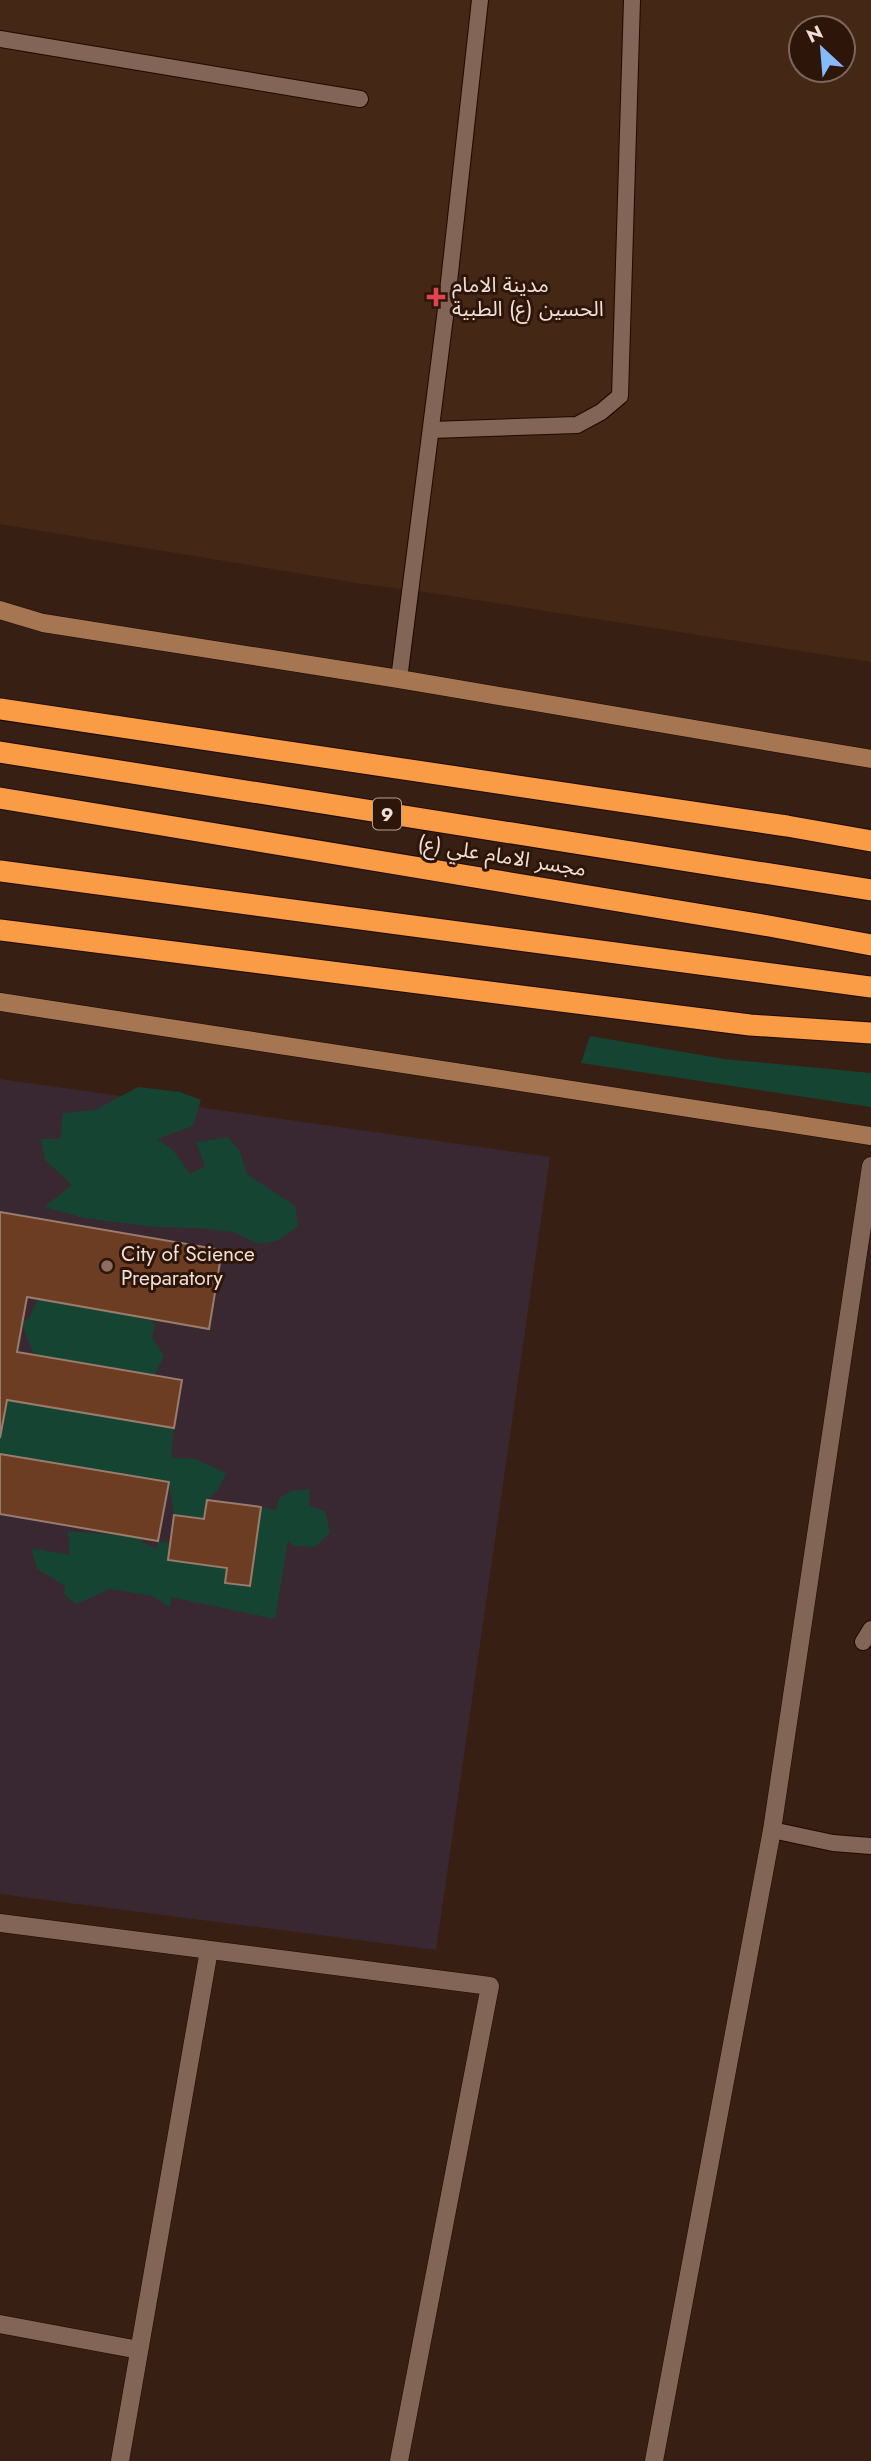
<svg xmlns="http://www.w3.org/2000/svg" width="871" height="2461" viewBox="0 0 871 2461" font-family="Jost,'Noto Sans Arabic',sans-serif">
	<rect width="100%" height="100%" fill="#372013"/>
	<path fill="#452716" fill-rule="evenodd" d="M0 0H871V662L419 591 363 584 0 524ZM801 28H843V70H801Z"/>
	<polygon fill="#392831" points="0,1079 550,1157 436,1950 0,1894"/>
	<g fill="#154432">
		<polygon points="590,1036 724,1059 871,1073 871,1107 581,1063"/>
		<polygon points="138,1087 180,1092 201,1100 193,1126 157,1139 173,1150 190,1174 205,1166 196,1142 228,1137 239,1150 247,1174 295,1206 298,1226 279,1240 259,1244 233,1232 198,1228 155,1227 84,1218 44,1207 72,1185 45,1160 41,1139 60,1139 63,1113 95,1110"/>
		<polygon points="38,1299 150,1318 155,1326 152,1337 164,1356 154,1376 36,1356 31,1348 22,1323 29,1318"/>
		<polygon points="7,1400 174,1428 171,1452 173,1458 196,1459 226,1473 218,1490 207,1500 204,1519 174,1515 169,1482 0,1454 0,1438"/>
		<polygon points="310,1489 309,1506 325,1511 330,1532 315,1547 294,1546 288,1540 275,1619 171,1597 170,1607 152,1596 110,1589 76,1604 64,1594 65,1586 37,1569 31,1548 70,1555 68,1531 142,1537 142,1542 157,1549 158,1541 170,1543 168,1560 227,1568 225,1583 249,1586 261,1507 276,1510 279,1498 291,1491"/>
	</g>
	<g fill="#6c3d22" stroke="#997c6c" stroke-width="2">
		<polygon points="0,1212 222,1250 209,1329 27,1297 17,1352 182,1380 174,1428 7,1400 0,1438"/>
		<polygon points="0,1454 169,1482 158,1541 0,1514"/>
		<polygon points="207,1500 261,1507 250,1586 225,1583 227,1568 168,1560 174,1515 204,1519"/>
	</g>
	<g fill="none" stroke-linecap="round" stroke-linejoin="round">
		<defs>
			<g id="lane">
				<polyline points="0,39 360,99"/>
				<polyline points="431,430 577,425 601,412 620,396 632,0"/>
				<polyline points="399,679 446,309 480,0"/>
				<polyline points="863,1642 871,1629"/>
				<polyline points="772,1830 833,1843 871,1846"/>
			</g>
			<g id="street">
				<polyline points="0,1923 490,1986 399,2461"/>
				<polyline points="0,2324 139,2350"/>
				<polyline points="120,2461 209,1950"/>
				<polyline points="654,2461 772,1830 871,1166"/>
			</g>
			<g id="secondary">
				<polyline points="0,610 43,623 399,679 871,759"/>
				<polyline points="0,1002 871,1136"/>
			</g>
			<g id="highway">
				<polyline points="0,709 787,826 871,841"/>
				<polyline points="0,752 871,890"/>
				<polyline points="0,798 769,926 871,945"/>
				<polyline points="0,871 871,987"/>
				<polyline points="0,930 750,1025 871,1033"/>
			</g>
		</defs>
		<use href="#lane" stroke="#1e0901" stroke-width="18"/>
		<use href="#street" stroke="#1e0901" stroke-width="19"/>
		<use href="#secondary" stroke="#1e0901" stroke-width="19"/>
		<use href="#highway" stroke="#1e0901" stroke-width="23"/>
		<use href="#lane" stroke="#826556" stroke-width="16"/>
		<use href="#street" stroke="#826556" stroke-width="18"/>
		<use href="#secondary" stroke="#a67551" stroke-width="18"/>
		<use href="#highway" stroke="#fa9b45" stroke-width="21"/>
	</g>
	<path fill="#e0444e" stroke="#2d1609" stroke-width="2.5" d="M432.5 286.5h7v7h7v7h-7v7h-7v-7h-7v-7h7z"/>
	<circle fill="#8d6e63" stroke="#2d1609" stroke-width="2.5" cx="107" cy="1266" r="7"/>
	<g text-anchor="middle" stroke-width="6" stroke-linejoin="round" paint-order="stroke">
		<rect fill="#2d1609" stroke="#b5a398" stroke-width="2" x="373" y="798.5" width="28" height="31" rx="5"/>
		<g font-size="19" font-weight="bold" fill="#efdfd6">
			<text x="387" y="821">9</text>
		</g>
		<g font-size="21" fill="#efdfd6" stroke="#2d1609" text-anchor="start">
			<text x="452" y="292">مدينة الامام<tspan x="452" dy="24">الحسين (ع) الطبية</tspan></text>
			<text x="121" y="1261">City of Science<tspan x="121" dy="24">Preparatory</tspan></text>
		</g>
		<g font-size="21" fill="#efdfd6" stroke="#2d1609">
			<text transform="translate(502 856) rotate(9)" y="7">مجسر الامام علي (ع)</text>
		</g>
	</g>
	<g transform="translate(822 49) rotate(334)"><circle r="33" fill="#2d1609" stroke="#7b665b" stroke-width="2"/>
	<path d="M0-5L12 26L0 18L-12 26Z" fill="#86bbfb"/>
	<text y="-10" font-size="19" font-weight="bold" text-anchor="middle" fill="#efdfd6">N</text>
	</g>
</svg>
